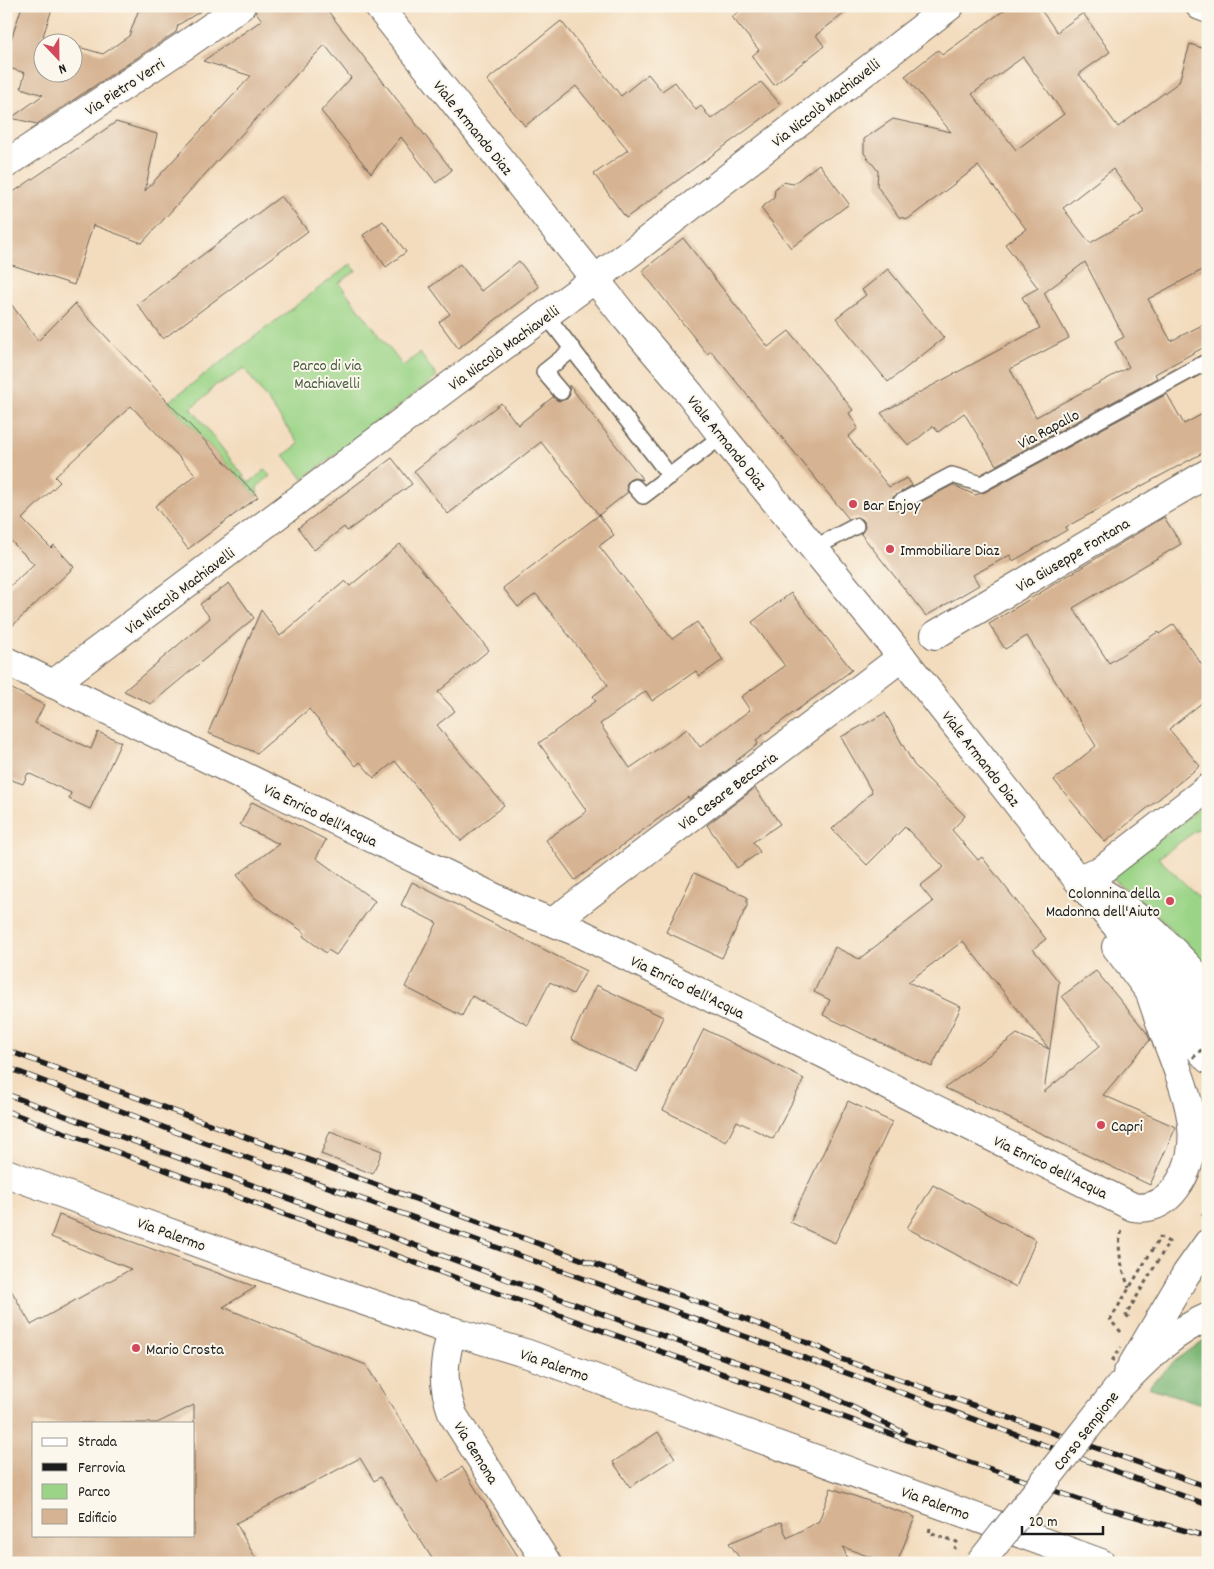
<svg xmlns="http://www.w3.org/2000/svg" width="1214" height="1569" viewBox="0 0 1214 1569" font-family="Dekko,sans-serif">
	<rect width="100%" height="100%" fill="#fbf7ec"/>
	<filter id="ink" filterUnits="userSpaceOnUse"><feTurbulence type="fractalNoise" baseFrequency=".02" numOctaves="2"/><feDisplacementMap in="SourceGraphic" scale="10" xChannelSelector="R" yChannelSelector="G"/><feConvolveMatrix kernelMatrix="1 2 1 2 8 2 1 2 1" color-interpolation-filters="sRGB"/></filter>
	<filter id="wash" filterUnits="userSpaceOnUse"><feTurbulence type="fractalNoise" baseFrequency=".0096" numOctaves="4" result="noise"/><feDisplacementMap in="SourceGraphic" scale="20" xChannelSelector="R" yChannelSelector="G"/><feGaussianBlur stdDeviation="1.12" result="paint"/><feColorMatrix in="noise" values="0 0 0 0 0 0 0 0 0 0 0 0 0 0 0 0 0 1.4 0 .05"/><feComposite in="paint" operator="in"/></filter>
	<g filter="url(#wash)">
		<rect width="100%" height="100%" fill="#f3dcbd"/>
		<g fill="#9bd487" stroke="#5c7852">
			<polygon points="351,264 356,271 339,283 403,366 420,353 437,377 303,479 284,455 299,444 244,368 226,381 215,385 208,394 191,408 249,483 265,470 270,476 257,487 258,497 168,402"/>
			<polygon points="1208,802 1208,822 1158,858 1206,904 1208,903 1208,969 1152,909 1110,877"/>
		</g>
		<polygon fill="#7cb674" stroke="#4c6948" points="1208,1337 1208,1406 1148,1387 1175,1361"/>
		<g id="blocks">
			<g fill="#d6b392" fill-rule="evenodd">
				<polygon points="22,6 53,6 43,36 65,42 42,42 42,72 72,72 72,45 103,54 129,36 140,6 209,6 178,25 176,32 37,124 11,118 43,95 21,88 25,73 6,67 6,55"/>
				<polygon points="256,6 324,6 452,170 436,183 401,137 371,173 321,111 351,78 325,45 307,63 142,243 93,225 74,285 6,263 6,197 116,122 157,134 145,191 251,76 203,61 262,20 255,11"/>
				<polygon points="746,6 854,6 816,35 824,46 774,85 752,56 759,50 732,17"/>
				<path d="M1010 6H1038L1057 32 1083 13 1110 52 1079 74 1118 127 1179 82 1190 44 1208 50V267L1148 299 1171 341 1208 322V345L1155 374 1157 378 996 465 964 413 938 432 933 426 909 446 881 413 1040 328 1022 297 1038 288 1005 244 1026 229 978 166 908 219 899 217 877 186 878 171 864 153V139L893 119 951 132 905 76 938 50 942 55ZM1023 57 1064 114 1016 150 972 94ZM1113 169 1145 212 1090 243 1063 208ZM1085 262 1124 337 1115 342 1129 367 1036 417 1010 369 1069 338 1044 293Z"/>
				<polygon points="561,21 621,96 648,74 662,91 675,82 696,110 701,106 711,119 761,82 781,105 626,218 594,174 628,150 576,86 525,126 487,80"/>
				<polygon points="819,164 849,204 791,248 761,208 774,198 775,189 783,182 793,184"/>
				<polygon points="281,196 308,231 163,339 137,304"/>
				<polygon points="383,221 406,252 386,267 363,235"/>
				<polygon points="683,238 768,347 789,331 853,410 849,413 858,428 848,437 889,487 907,478 912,485 893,497 893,506 896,510 905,510 953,485 975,495 985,492 1167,394 1184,424 1208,411 1208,450 1066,527 1067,530 1013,561 1010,555 973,575 979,585 926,616 861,534 865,527 864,521 857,517 849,519 711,351 707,354 642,271"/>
				<polygon points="519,261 539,287 458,348 439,322 450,314 430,287 460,264 481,291"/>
				<polygon points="888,269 944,338 888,382 836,318 866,295 862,290"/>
				<polygon points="6,297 38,341 75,304 258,497 188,549 155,506 196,475 131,406 55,477 60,482 22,519 51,548 54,545 74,567 6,632 6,590 34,564 6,536"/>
				<polygon points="569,385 643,480 634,478 629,480 626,485 628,492 599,515 541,442 448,514 414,471 501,403 518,425 553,397 558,401 567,399 570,395"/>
				<polygon points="392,458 412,484 347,531 344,527 314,550 298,528"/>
				<polygon points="599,515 614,535 599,546 672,639 697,622 723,660 700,676 696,671 652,701 646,691 600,724 630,768 687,729 700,747 750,710 741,697 785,666 752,622 791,593 852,670 756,740 758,744 736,761 737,763 689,799 688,797 575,880 546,840 587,811 539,743 596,701 593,696 608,685 536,594 518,607 503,588"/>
				<polygon points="1164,517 1181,544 1073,608 1109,663 1158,632 1159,634 1174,624 1208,674 1208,698 1169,729 1200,766 1105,842 1054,780 1096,746 1027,636 1005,649 989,624"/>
				<polygon points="400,544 489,650 438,692 455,711 437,725 504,805 461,841 395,761 374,778 360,762 356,766 309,709 257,753 208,733 261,610 280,636 345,581 350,586"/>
				<polygon points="229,583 254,618 151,704 124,691 210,618 200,604"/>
				<polygon points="6,686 44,705 35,723 91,749 98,732 121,742 90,809 69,799 71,793 28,773 23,784 6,778"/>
				<polygon points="885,713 914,765 965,816 952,830 978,860 982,857 1046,939 1033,949 1059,982 1044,1092 1100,1046 1062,996 1096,971 1147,1033 1150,1040 1103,1095 1176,1127 1150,1185 945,1088 1017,1034 1049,1049 963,941 908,982 961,1007 932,1067 823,1015 830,1000 814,992 835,947 859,959 933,902 920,886 944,867 905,827 867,865 832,829 872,792 841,737"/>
				<polygon points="755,788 780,824 753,842 760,852 737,868 707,825"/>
				<polygon points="252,802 326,840 316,858 375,901 336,955 328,950 326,953 303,936 305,933 255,898 237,875 279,844 240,825"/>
				<polygon points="694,873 747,897 747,906 722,958 666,932"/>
				<polygon points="412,882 586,971 573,994 550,982 528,1025 472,996 462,1016 405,987 437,923 401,905"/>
				<polygon points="596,985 663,1017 637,1072 571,1039"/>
				<polygon points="704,1029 804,1079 773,1139 737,1121 726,1142 663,1110"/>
				<polygon points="848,1101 892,1122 835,1243 790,1222"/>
				<polygon points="330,1131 382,1151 373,1174 321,1154"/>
				<polygon points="933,1185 1036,1240 1016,1287 907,1228"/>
				<path d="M59 1215 256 1287 223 1307 366 1365 439 1482 462 1467 522 1563H435L380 1477 374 1481 360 1458 236 1523 258 1563H6V1281L31 1325 131 1269 51 1237ZM194 1405V1535H34V1423H157Z"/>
				<polygon points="658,1432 675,1458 630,1487 613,1462"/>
				<polygon points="831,1488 915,1517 897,1563 886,1563 843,1547 849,1563 743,1563 729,1543 781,1522 787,1538 819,1521"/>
			</g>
		</g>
	</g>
	<g filter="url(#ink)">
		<use href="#blocks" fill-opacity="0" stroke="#675f54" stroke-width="1"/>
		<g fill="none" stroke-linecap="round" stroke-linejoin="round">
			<defs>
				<g id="service">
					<polyline points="546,315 670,476"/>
					<polyline points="561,392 544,372 573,349"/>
					<polyline points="635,487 643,496 722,436"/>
					<polyline points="901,502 952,475 981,484 1208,361"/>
					<polyline points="814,548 856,526"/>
				</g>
				<g id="minor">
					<polyline points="1200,6 1208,9"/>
					<polyline points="6,164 187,44 241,6"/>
					<polyline points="935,635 1208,473"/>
					<path d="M6 661 516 908 580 933 1133 1207C1151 1210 1165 1203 1176 1188 1206 1146 1189 1101 1173 1057 1165 1036 1157 1014 1150 993"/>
					<polyline points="53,684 456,381 633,251 950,6"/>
					<polyline points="1077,879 1102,870 1107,866 1208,788"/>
					<polyline points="553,922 902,657"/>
					<polyline points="6,1173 258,1265 452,1331"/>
				</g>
				<path id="tertiary" d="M547 1563 453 1415C441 1383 443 1363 452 1331L528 1354 1101 1563"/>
				<g id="secondary">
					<polyline points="378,6 625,317 690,394 722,436 878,627 1077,879 1130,942 1208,1022"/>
					<path d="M1096 889C1140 913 1173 951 1208 987"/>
					<polyline points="1116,947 1149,991 1208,1059"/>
					<polyline points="1127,1374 1186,1274 1208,1243"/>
				</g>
				<path id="primary" d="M1119 1387C1147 1359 1171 1333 1208 1317"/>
			</defs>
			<use href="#service" stroke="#675f54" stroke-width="18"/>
			<use href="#minor" stroke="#675f54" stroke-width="30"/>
			<use href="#tertiary" stroke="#675f54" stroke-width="30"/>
			<use href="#secondary" stroke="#675f54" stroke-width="30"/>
			<use href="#primary" stroke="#675f54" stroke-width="30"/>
			<g stroke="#675f54" stroke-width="3" stroke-dasharray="4 4" stroke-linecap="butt">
				<polyline points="1202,1216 1208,1208"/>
				<path d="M1122 1231C1115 1248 1123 1271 1129 1288"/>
				<polyline points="1121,1332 1110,1320 1160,1237 1169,1242 1126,1315 1130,1318"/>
				<polyline points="930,1528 929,1533 957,1542 955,1549"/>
			</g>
			<use href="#service" stroke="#fff" stroke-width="15"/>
			<use href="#minor" stroke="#fff" stroke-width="28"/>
			<use href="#tertiary" stroke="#fff" stroke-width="28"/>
			<use href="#secondary" stroke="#fff" stroke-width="28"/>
			<use href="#primary" stroke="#fff" stroke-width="28"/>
			<defs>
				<g id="rail">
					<polyline points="6,1050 740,1317 818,1347 841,1359 1208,1487"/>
					<path d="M6 1067 189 1137 905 1394C1006 1432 1107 1467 1208 1505"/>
					<polyline points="6,1094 506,1279 699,1349 818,1390 904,1433"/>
					<polyline points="6,1111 478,1286 952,1456 1105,1508 1208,1537"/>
				</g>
			</defs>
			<use href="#rail" stroke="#1c1c1c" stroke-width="5.5"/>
			<use href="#rail" stroke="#fbf7ec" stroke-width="4" stroke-dasharray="11" stroke-linecap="butt"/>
			<defs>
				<polyline id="primary-bridge" points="980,1563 1119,1387"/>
			</defs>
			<use href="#primary-bridge" stroke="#675f54" stroke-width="30" stroke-linecap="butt"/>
			<g stroke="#675f54" stroke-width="3" stroke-dasharray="4 4" stroke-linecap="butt">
				<polyline points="1193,1058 1208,1043"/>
				<polyline points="1112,1361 1121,1347"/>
			</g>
			<use href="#primary-bridge" stroke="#fff" stroke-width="28"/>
		</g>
	</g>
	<g fill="#d1495b" stroke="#fbf7ec" stroke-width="2">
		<circle cx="853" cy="504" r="5"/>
		<circle cx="890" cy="549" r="5"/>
		<circle cx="1170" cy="901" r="5"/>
		<circle cx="1101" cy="1125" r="5"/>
		<circle cx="136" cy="1348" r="5"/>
	</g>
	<g text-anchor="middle" stroke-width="4" stroke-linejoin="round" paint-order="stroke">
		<g font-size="16" fill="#1c1c1c" stroke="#fbf7ec">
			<text transform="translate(124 86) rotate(-33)" y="6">Via Pietro Verri</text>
			<text transform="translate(825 102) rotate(-38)" y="6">Via Niccolò Machiavelli</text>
			<text transform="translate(474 127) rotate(51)" y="6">Viale Armando Diaz</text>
			<text transform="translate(503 347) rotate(-36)" y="6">Via Niccolò Machiavelli</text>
			<text transform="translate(1048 428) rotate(-28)" y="6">Via Rapallo</text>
			<text transform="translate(728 442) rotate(51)" y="6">Viale Armando Diaz</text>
			<text transform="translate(1072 554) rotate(-31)" y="6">Via Giuseppe Fontana</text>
			<text transform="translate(179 590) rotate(-37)" y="6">Via Niccolò Machiavelli</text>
			<text transform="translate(982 758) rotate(52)" y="6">Viale Armando Diaz</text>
			<text transform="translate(727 790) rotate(-37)" y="6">Via Cesare Beccaria</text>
			<text transform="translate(321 814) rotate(26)" y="6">Via Enrico dell'Acqua</text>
			<text transform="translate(688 986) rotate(26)" y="6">Via Enrico dell'Acqua</text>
			<text transform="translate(1051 1166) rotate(26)" y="6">Via Enrico dell'Acqua</text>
			<text transform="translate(172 1233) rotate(20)" y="6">Via Palermo</text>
			<text transform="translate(555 1364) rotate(19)" y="6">Via Palermo</text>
			<text transform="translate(1085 1430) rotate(-52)" y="6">Corso Sempione</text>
			<text transform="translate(477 1452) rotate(58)" y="6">Via Gemona</text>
			<text transform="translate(936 1502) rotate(20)" y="6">Via Palermo</text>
		</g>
		<g font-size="16" fill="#485c41" stroke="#fbf7ec">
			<text x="327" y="370">Parco di via<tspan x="327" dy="18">Machiavelli</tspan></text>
		</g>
		<g font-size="16" fill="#1c1c1c" stroke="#fbf7ec" text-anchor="start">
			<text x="863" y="510">Bar Enjoy</text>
			<text x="900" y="555">Immobiliare Diaz</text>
			<text x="1160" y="898" text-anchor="end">Colonnina della<tspan x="1160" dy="18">Madonna dell'Aiuto</tspan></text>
			<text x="1111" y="1131">Capri</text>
			<text x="146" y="1354">Mario Crosta</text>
		</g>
	</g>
	<rect width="1214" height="1569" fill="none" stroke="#fbf7ec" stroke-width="25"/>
	<rect x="32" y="1422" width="162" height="115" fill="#fbf7ec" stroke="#a29f99"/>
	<rect x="42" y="1438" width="25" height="8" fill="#ffffff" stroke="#a29f99"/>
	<text x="78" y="1446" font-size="15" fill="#1c1c1c">Strada</text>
	<rect x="42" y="1463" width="25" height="8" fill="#1c1c1c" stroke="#a29f99"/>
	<text x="78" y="1472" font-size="15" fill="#1c1c1c">Ferrovia</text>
	<rect x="42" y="1484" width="25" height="15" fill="#9bd487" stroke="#a29f99"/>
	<text x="78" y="1496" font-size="15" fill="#1c1c1c">Parco</text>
	<rect x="42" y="1509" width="25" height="15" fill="#d6b392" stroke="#a29f99"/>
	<text x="78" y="1522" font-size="15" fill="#1c1c1c">Edificio</text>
	<g transform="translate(58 58) rotate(158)"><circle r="24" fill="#fbf7ec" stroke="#a29f99"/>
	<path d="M0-4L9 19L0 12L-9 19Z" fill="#d1495b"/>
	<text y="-8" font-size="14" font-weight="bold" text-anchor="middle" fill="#1c1c1c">N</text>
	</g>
	<path d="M1022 1526v8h81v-8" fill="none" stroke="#1c1c1c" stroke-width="2.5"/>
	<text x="1029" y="1526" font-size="15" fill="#1c1c1c" stroke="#fbf7ec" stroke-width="4" paint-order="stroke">20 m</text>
</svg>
